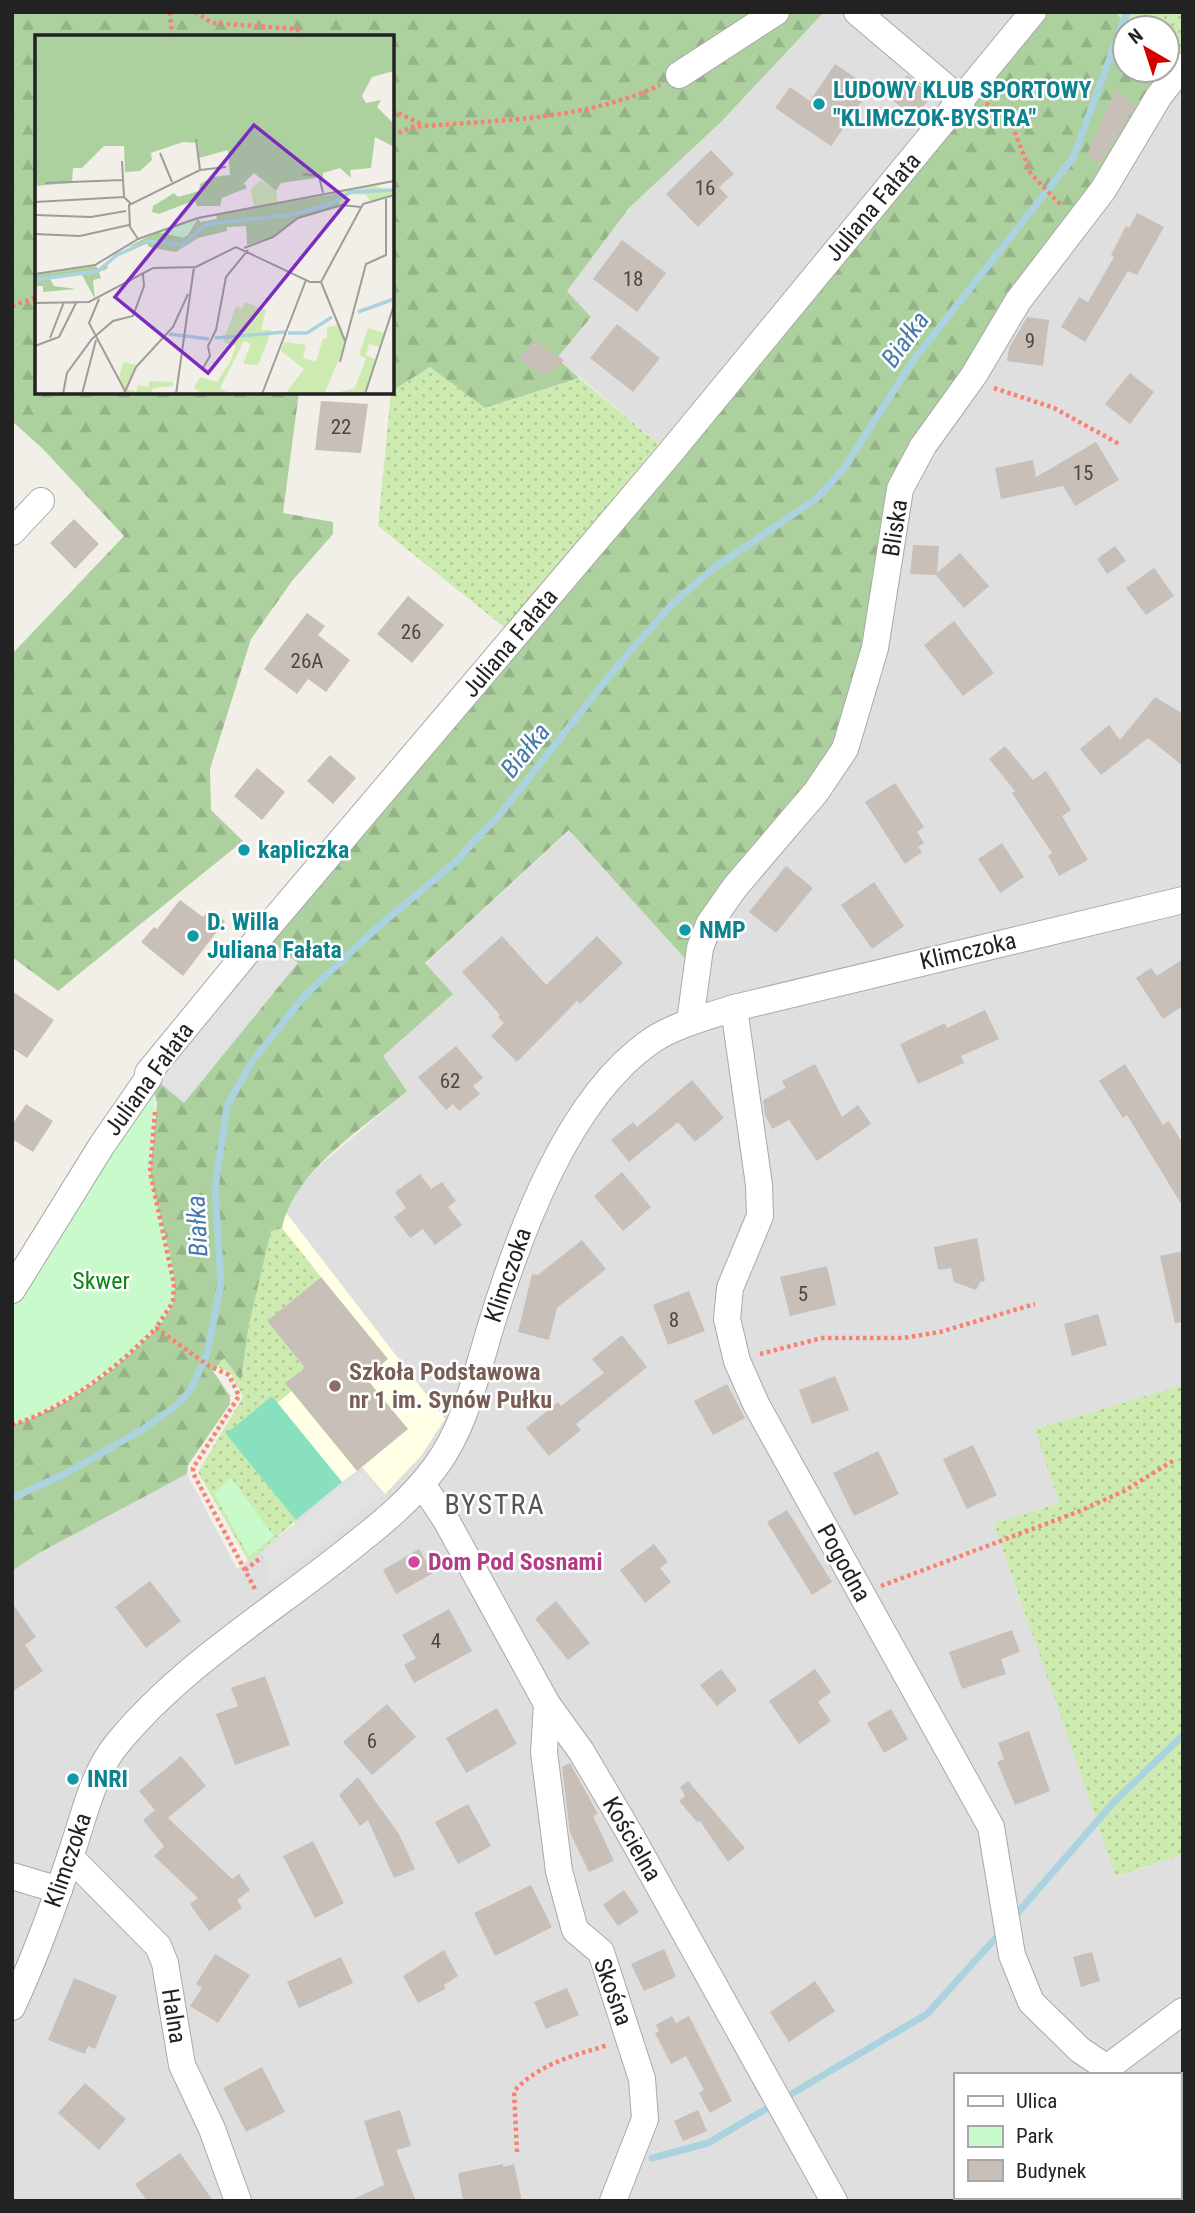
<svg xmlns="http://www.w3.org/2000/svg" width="1195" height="2213" viewBox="0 0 1195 2213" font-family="'Roboto Condensed',sans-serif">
	<defs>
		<pattern id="grass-dots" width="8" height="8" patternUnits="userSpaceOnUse" patternTransform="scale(1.75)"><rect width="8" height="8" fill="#cdebb0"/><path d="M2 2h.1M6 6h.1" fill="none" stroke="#b0c997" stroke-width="1.8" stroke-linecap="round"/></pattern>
		<pattern id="forest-firs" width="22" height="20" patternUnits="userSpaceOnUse" patternTransform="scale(1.75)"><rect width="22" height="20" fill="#add19e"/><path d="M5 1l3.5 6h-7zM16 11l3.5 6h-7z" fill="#95b388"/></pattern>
	</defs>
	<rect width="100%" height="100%" fill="#f2efe9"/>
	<g fill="#e0dfdf">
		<polygon points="824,12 1033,12 670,453 557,358 591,317 567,291 629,208 722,121"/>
		<polygon points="1183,66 1183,1385 1036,1429 1059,1503 994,1523 1117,1877 1183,1854 1183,2152 1179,2153 1179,2075 955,2075 955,2197 1139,2197 1138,2201 12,2201 12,1571 39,1553 187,1474 237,1569 295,1524 272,1396 285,1213 296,1192 317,1168 407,1091 383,1056 425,964 570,830 697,972 900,489"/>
	</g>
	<polygon fill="#ffffe5" points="284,1210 445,1419 421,1456 385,1494 362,1467 342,1482 201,1472 248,1389 263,1258"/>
	<g fill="url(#grass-dots)">
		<polygon points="1116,12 1183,12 1183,66 1159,96 1148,70 1167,70 1167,28 1127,28"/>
		<polygon points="430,367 486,408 579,378 670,453 515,636 378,526 391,392"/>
		<polygon points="277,1227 282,1228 321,1277 267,1321 305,1368 286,1383 292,1391 277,1403 272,1396 296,1520 249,1562 198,1472 243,1397 231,1373 217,1367 224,1358 241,1380 249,1324 268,1238 271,1230"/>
		<polygon points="1183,1385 1183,1854 1116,1877 994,1523 1059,1503 1035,1429"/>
	</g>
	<g fill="url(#forest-firs)">
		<polygon points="12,12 824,12 722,121 629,208 567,291 591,317 557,358 579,378 485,408 430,367 392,391 392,37 37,37 37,392 299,392 283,513 333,522 333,534 292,581 251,639 210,769 211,810 243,841 58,991 12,957 12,654 124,536 43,449 12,421"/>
		<path d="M1036 12H1116L1127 28 1125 70H1148L1159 96 923 446 845 749 735 887 698 973 569 830 425 963 453 994 383 1056 407 1091C363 1129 296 1168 282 1228L271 1231 249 1324 241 1381 224 1358 213 1371 230 1396V1404L188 1465 187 1474 39 1553 12 1571V1425C69 1408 144 1354 173 1302L150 1172 157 1103 148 1073 184 1102 297 963 262 934Z"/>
	</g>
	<g fill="#c8facc">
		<path d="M149 1077C163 1112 146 1140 151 1176 156 1212 180 1266 173 1301 163 1343 52 1413 12 1425V1290Z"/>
		<polygon points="231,1478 274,1536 249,1556 214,1493"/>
	</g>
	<polygon fill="#88e0be" points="272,1396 342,1482 296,1520 226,1434"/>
	<g fill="#e2e2e2">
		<polygon points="262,934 298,963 184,1103 148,1073"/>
		<polygon points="363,1469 382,1495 270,1586 266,1578 268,1565 260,1553"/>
	</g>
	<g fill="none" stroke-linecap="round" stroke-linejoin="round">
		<g stroke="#aad3df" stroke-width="7">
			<polyline points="12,1498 67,1473 143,1429 176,1406 191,1389 207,1354 221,1283 215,1188 227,1106 253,1060 305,995 379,926 453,864 500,814 619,664 672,604 714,568 816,499 843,470 912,362 1073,158 1127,12"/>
			<polyline points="1013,1918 1113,1803 1183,1735"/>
			<polyline points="652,2158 708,2143 927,2014 1001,1932"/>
		</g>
	</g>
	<g fill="#c7bfb8">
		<polygon points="835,64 871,88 831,146 775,108 790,87 810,101"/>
		<polygon points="907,75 932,96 914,118 889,97"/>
		<polygon points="1116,89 1135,106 1099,165 1087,154"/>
		<polygon points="711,150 734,174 719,187 728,197 698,227 666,194"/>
		<polygon points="1137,213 1164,227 1137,275 1128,271 1085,342 1061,327 1079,297 1088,302 1114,257 1111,255 1126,226 1129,228"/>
		<polygon points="622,240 666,273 637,312 593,279"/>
		<polygon points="1027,317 1049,320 1043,366 1007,361 1009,348"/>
		<polygon points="617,324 660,358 633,392 590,358"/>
		<polygon points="533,340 564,360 552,371 542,374 519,359"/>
		<polygon points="1130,373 1154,392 1130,424 1105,404"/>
		<polygon points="321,401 368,404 361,453 315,450"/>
		<polygon points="1096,442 1119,480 1075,506 1063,486 1001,499 995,468 1033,460 1036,477"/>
		<polygon points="74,519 99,544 75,569 50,543"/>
		<polygon points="913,545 939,546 937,573 960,553 989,586 964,608 936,575 910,574"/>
		<polygon points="1115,546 1126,561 1107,574 1097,559"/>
		<polygon points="1154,568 1174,596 1146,615 1126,588"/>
		<polygon points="408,596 444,625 412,663 377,634"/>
		<polygon points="307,613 325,626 318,635 350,660 326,692 308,679 297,694 264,669"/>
		<polygon points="954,621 994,673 963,696 924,645"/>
		<polygon points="1155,697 1183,714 1183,766 1148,738 1101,775 1080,749 1109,725 1120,740"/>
		<polygon points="1005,746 1033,780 1046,771 1071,810 1062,816 1088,860 1059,876 1048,856 1052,853 1012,793 1015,791 989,759"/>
		<polygon points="330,755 356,778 333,804 307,781"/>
		<polygon points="257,768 285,792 262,820 234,796"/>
		<polygon points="895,783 924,827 917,832 924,843 918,847 922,852 905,864 865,802"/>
		<polygon points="1002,843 1024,877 1000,893 978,859"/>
		<polygon points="786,866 813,888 776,933 749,912"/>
		<polygon points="874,882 904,926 872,949 841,905"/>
		<polygon points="180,900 203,917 210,910 225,921 183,976 141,942 154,927 157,929"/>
		<polygon points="502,936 546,985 597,936 623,963 580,1004 577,1001 517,1062 491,1036 504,1023 498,1017 500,1015 462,972"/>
		<polygon points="1183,959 1183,1006 1163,1019 1136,978 1151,968 1157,976"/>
		<polygon points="12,991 54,1020 27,1058 12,1048"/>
		<polygon points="985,1010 999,1039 961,1056 964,1063 918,1084 900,1044 945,1023 947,1028"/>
		<polygon points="456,1046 483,1078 473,1086 480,1094 459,1111 453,1104 446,1110 418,1077"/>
		<polygon points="815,1064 842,1117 858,1105 871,1124 817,1161 789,1120 772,1129 765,1115 763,1100 786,1088 782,1081"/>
		<polygon points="1125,1064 1163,1125 1169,1121 1183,1144 1183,1207 1127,1115 1123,1118 1099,1081"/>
		<polygon points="692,1080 724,1118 695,1142 678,1122 629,1162 611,1140 633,1122 637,1127"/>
		<polygon points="26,1104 53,1121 33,1152 12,1139 12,1125"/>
		<polygon points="622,1172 651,1207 623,1231 594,1196"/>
		<polygon points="420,1174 431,1189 442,1182 456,1201 448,1207 462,1225 435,1245 423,1229 410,1238 394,1217 406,1208 395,1192"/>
		<polygon points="977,1238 985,1281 980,1282 976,1290 954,1282 951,1268 938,1270 934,1247"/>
		<polygon points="582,1240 606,1269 557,1308 549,1340 518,1332 532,1274 538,1275"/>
		<polygon points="1183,1251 1183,1322 1175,1323 1160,1256"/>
		<polygon points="827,1266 836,1305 790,1316 780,1277"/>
		<polygon points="321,1277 388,1359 365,1377 408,1429 357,1471 285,1383 305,1368 267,1321"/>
		<polygon points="689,1291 705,1331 668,1345 653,1305"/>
		<polygon points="1098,1314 1107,1345 1072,1356 1064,1324"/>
		<polygon points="622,1335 647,1367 576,1424 581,1430 549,1456 526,1428 558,1402 561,1406 604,1373 592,1359"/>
		<polygon points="835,1376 849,1410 812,1424 799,1390"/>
		<polygon points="727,1384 745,1418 713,1435 694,1401"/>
		<polygon points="973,1445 997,1495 967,1509 943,1459"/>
		<polygon points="878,1451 899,1494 854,1516 833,1473"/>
		<polygon points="787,1510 832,1582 812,1595 767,1522"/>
		<polygon points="654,1544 668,1562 660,1568 671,1582 645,1603 620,1570"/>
		<polygon points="419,1549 433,1573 396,1594 383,1570"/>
		<polygon points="150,1581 181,1621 146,1648 115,1607"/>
		<polygon points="556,1601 590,1643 568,1660 535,1619"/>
		<polygon points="12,1603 36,1637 25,1645 43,1671 12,1692"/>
		<polygon points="449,1609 472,1651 414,1683 404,1665 416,1658 402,1635"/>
		<polygon points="1012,1630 1020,1652 1001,1659 1006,1674 962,1689 949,1652"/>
		<polygon points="721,1669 737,1690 717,1706 700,1685"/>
		<polygon points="815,1669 831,1692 818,1702 831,1721 799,1744 769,1701"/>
		<polygon points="265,1676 290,1745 235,1765 216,1714 238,1706 231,1688"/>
		<polygon points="387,1704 416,1737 372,1775 343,1742"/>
		<polygon points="497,1708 517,1744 466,1773 446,1738"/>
		<polygon points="891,1709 908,1739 884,1753 867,1723"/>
		<polygon points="1029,1731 1050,1791 1015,1805 997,1762 1004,1759 998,1743"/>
		<polygon points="181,1756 206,1786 168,1818 232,1879 239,1874 250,1890 237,1900 242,1908 209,1931 190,1904 198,1898 154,1856 164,1846 143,1820 155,1810 139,1791"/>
		<polygon points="570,1763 598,1814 593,1816 614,1861 589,1872 570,1833 562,1767"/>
		<polygon points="358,1777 399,1834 415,1869 394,1878 368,1820 360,1826 339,1795"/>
		<polygon points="688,1781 745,1848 728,1862 700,1821 697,1822 679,1801 685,1796 680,1787"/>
		<polygon points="468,1804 491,1846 458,1864 435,1822"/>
		<polygon points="313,1841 344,1903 315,1918 283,1856"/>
		<polygon points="531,1885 552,1927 495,1956 474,1913"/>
		<polygon points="624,1890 639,1912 618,1926 603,1905"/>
		<polygon points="664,1949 676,1977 644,1991 631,1964"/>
		<polygon points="444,1950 458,1976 444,1985 445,1989 418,2003 403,1976"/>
		<polygon points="1092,1952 1100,1981 1081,1987 1073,1957"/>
		<polygon points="215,1954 250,1975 218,2023 190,2006 202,1988 196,1984"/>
		<polygon points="341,1957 353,1983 299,2008 287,1982"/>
		<polygon points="74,1978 117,1996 95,2049 88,2046 85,2054 48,2040"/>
		<polygon points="815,1981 835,2011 789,2042 770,2012"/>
		<polygon points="567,1988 579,2015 546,2029 534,2002"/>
		<polygon points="672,2016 676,2023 689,2016 732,2101 710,2113 699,2093 704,2090 686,2056 671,2064 655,2033 659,2031 656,2025"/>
		<polygon points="262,2067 285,2112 246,2132 223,2088"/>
		<polygon points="85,2083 126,2119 99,2150 58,2113"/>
		<polygon points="400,2110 411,2146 396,2150 416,2201 349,2201 384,2185 364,2121"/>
		<polygon points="698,2110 707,2131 683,2141 674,2121"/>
		<polygon points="180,2153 213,2201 147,2201 135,2184"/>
		<polygon points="503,2164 503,2167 514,2164 522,2201 463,2201 458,2173"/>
	</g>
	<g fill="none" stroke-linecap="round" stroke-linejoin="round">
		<defs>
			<g id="minor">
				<polyline points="857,12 962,101"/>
				<polyline points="679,75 776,12"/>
				<polyline points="12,532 41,501"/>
				<polyline points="734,1008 759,1185 760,1216 730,1288 727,1319 737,1361 756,1404 991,1827 1012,1955 1031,2002 1080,2050 1107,2068 1110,2075"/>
				<polyline points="690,1022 700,948 709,924 735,887 816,792 845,749 875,648 900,489 923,446 974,375 1018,301 1103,190 1159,96 1183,66"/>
				<polyline points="12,1290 102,1145 149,1077 148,1073 262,934 670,453 1033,12"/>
				<polyline points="422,1484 446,1520 547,1704 581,1751 630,1834 834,2201"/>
				<polyline points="547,1704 544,1752 559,1871 575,1930 601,1952 642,2079 645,2119 613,2201"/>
				<polyline points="70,1857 158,1946 165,1963 182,2065 212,2129 238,2201"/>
				<polyline points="12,1876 59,1890"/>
				<path d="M12 2007C35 1958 53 1908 70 1857 83 1821 92 1774 117 1744 179 1668 266 1615 343 1554 377 1527 410 1502 436 1466 465 1427 476 1375 490 1329 518 1236 567 1099 651 1041 675 1025 706 1017 734 1008L1183 900"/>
				<polyline points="1107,2068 1183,2011"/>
				<polyline points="1125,2201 1125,2197"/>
			</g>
		</defs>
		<use href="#minor" stroke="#a9a9a9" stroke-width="28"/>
		<g stroke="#fa8072" stroke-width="4.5" stroke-dasharray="3.5 3.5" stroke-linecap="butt">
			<polyline points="170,12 172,37"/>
			<polyline points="195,12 212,23 297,29 304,37"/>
			<polyline points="986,103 1010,120 1031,174 1061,205"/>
			<polyline points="392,110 423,125"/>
			<path d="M392 136 412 127C495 120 584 121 660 85"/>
			<polyline points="12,306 37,297"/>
			<polyline points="994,388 1054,408 1121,445"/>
			<polyline points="155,1112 150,1172 174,1284 173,1302 156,1328"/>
			<polyline points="760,1354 822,1338 903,1338 940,1332 1035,1304"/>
			<path d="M12 1425C66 1408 118 1367 156 1328L209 1366 229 1375 239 1396 193 1468V1473L255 1589"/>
			<polyline points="245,1570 262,1557"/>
			<polyline points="881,1586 1080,1511 1124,1491 1176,1459"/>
			<path d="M517 2152 514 2091C541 2063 572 2056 608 2045"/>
		</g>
		<use href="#minor" stroke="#fff" stroke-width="26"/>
	</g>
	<g fill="#0f9aa8" stroke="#fff" stroke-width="2.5">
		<circle cx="819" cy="104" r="7"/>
		<circle cx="244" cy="850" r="7"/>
		<circle cx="685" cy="930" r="7"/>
		<circle cx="193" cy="936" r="7"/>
		<circle cx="73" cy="1779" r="7"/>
	</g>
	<circle fill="#8d6e63" stroke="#fff" stroke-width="2.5" cx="335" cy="1386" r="7"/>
	<circle fill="#d1479c" stroke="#fff" stroke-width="2.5" cx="414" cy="1562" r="7"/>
	<g text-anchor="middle" stroke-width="5" stroke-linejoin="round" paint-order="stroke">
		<g font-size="21" fill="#4b4948">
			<text x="705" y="195">16</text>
			<text x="633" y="286">18</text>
			<text x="1030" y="348">9</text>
			<text x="341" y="434">22</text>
			<text x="1083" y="480">15</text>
			<text x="411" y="639">26</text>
			<text x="307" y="668">26A</text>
			<text x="450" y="1088">62</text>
			<text x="803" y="1301">5</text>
			<text x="674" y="1327">8</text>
			<text x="436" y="1648">4</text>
			<text x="372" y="1748">6</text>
		</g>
		<g font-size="24" font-weight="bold" fill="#0d838f" stroke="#fff" text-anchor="start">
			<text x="833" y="98">LUDOWY KLUB SPORTOWY<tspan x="833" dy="28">"KLIMCZOK-BYSTRA"</tspan></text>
			<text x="258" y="858">kapliczka</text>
			<text x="207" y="930">D. Willa<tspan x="207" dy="28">Juliana Fałata</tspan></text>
			<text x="699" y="938">NMP</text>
			<text x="87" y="1787">INRI</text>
		</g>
		<g font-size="24" fill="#222" stroke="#fff">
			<text transform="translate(873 207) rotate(-50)" y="8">Juliana Fałata</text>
			<text transform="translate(895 528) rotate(-81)" y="8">Bliska</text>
			<text transform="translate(510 643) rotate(-50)" y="8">Juliana Fałata</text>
			<text transform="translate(968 951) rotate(-13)" y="8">Klimczoka</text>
			<text transform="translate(149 1079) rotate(-54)" y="8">Juliana Fałata</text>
			<text transform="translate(508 1275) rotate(-71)" y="8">Klimczoka</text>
			<text transform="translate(844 1563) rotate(61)" y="8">Pogodna</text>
			<text transform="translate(632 1839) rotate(60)" y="8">Kościelna</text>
			<text transform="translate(68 1860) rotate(-71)" y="8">Klimczoka</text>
			<text transform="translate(613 1992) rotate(70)" y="8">Skośna</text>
			<text transform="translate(174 2016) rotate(81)" y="8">Halna</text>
		</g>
		<g font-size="24" fill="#0c8416" stroke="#fff">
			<text x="101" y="1289">Skwer</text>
		</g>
		<g font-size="24" font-weight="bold" fill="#785e54" stroke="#fff" text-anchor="start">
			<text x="349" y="1380">Szkoła Podstawowa<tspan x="349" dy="28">nr 1 im. Synów Pułku</tspan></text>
		</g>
		<g font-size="24" font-weight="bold" fill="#b23c85" stroke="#fff" text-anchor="start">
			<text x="428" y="1570">Dom Pod Sosnami</text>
		</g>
		<g font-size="26" font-style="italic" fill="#4a7aab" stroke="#fff">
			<text transform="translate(905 339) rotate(-54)" y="9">Białka</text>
			<text transform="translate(525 750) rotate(-51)" y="9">Białka</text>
			<text transform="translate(197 1226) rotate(-93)" y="9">Białka</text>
		</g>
		<g font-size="28" letter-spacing="2" fill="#555" stroke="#fff">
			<text x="495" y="1514">BYSTRA</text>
		</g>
	</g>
	<g transform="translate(35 35)">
		<rect width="359" height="359" fill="#f2efe9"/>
		<path d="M225 145 241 156 243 168 219 172 216 155ZM347 148 341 152 359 155V160L335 166 331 160 321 159 310 161 311 170 304 171 299 156ZM210 267 231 275 226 295H237L223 330 208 329 216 309 209 306 185 353 195 359H168L159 353 165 342 182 347 196 325 201 311 188 307 201 271 207 274ZM306 290 311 308 289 359H250L269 334 246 316 249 307 271 310 268 323 281 327 288 303 292 304V292ZM333 293 350 298 346 312 334 309 331 320 342 325 330 359H297L320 353 331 323 324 320ZM88 327 101 330 91 354 101 357 103 350 113 352 115 346 138 347V351L118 353 116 359H89L84 343Z" fill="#cdebb0"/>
		<path d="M0 0H359V36L337 42 327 61 331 68 346 65 342 72 359 89V112L340 102 336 133 315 135 316 143 305 133 288 138V142L246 148 241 156 219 138 209 148 212 153 187 163 185 171H162L160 165 124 179 117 177 118 171 139 158 143 162 164 156 165 149 177 142 195 140 193 115 164 123 163 108 148 107 116 118 117 125 105 136 90 137 89 111H69L47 133H38L37 148 0 151ZM305 158 304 171 259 185 238 202 212 210 211 191 192 192V196L163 203 141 217 114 212 111 207 90 213 123 197 152 201 163 183 165 187 182 184 181 179ZM74 225 72 234 64 237 66 243 58 245 60 264 46 238 14 242 19 251 41 254 8 257V251H0V240L61 231 64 235Z" fill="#add19e"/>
		<path d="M163 183 149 203 123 197Z" fill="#c8facc"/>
		<path fill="none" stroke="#aad3df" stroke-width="3.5" d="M0 245 63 236 82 220 114 206 147 210 172 189 256 180 293 170 316 157 359 155M323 277 359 264M253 298H272L297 282M134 299 174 304M180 303 250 297"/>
		<path fill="none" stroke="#9f9d99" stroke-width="2" d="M161 104 165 135M125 118 137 147M87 126 89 162 96 169M268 139 284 141 288 158M10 148 88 145M0 167 89 162M0 180 56 182 91 176M0 199 45 201 94 190M103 204 95 192 94 170 165 135 191 132M209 213 238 202 263 183 307 170 326 172M0 239 60 230 103 204 163 183 359 146M286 247 310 306M64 264 54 288 90 356M0 268 54 267 118 233 161 232 201 212 275 247H286L328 169 359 160M15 303 29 267M0 311 24 302 41 268M305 327 331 229 351 220V162M168 333 175 321 173 311 181 295 191 242 213 215M28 359 32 338 57 304 78 286 98 281 109 251 108 239M47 359 61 305M89 359 101 332 138 292 153 259M141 359 159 232M227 359 271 245M330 359 359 270"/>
		<path fill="#7b2cbf" fill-opacity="0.15" stroke="#7b2cbf" stroke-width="3.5" d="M219 90 313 165 173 338 80 262Z"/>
		<rect width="359" height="359" fill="none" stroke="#222" stroke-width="3.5"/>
	</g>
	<rect width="1195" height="2213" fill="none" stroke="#222222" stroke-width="28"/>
	<rect x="954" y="2073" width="228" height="126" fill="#ffffff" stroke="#a7a7a7" stroke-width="2"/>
	<rect x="968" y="2096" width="35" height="10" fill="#ffffff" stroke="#a7a7a7" stroke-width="2"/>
	<text x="1016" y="2108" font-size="21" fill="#222222">Ulica</text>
	<rect x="968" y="2126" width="35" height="21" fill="#c8facc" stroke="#a7a7a7" stroke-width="2"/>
	<text x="1016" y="2143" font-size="21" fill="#222222">Park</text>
	<rect x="968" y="2160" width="35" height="21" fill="#c7bfb8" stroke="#a7a7a7" stroke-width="2"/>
	<text x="1016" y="2178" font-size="21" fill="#222222">Budynek</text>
	<g transform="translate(1146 49) rotate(321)"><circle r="33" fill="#ffffff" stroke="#a7a7a7" stroke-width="2"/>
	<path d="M0-5L12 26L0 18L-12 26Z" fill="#d40000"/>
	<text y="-10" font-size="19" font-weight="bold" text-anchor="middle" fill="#222222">N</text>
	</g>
</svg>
